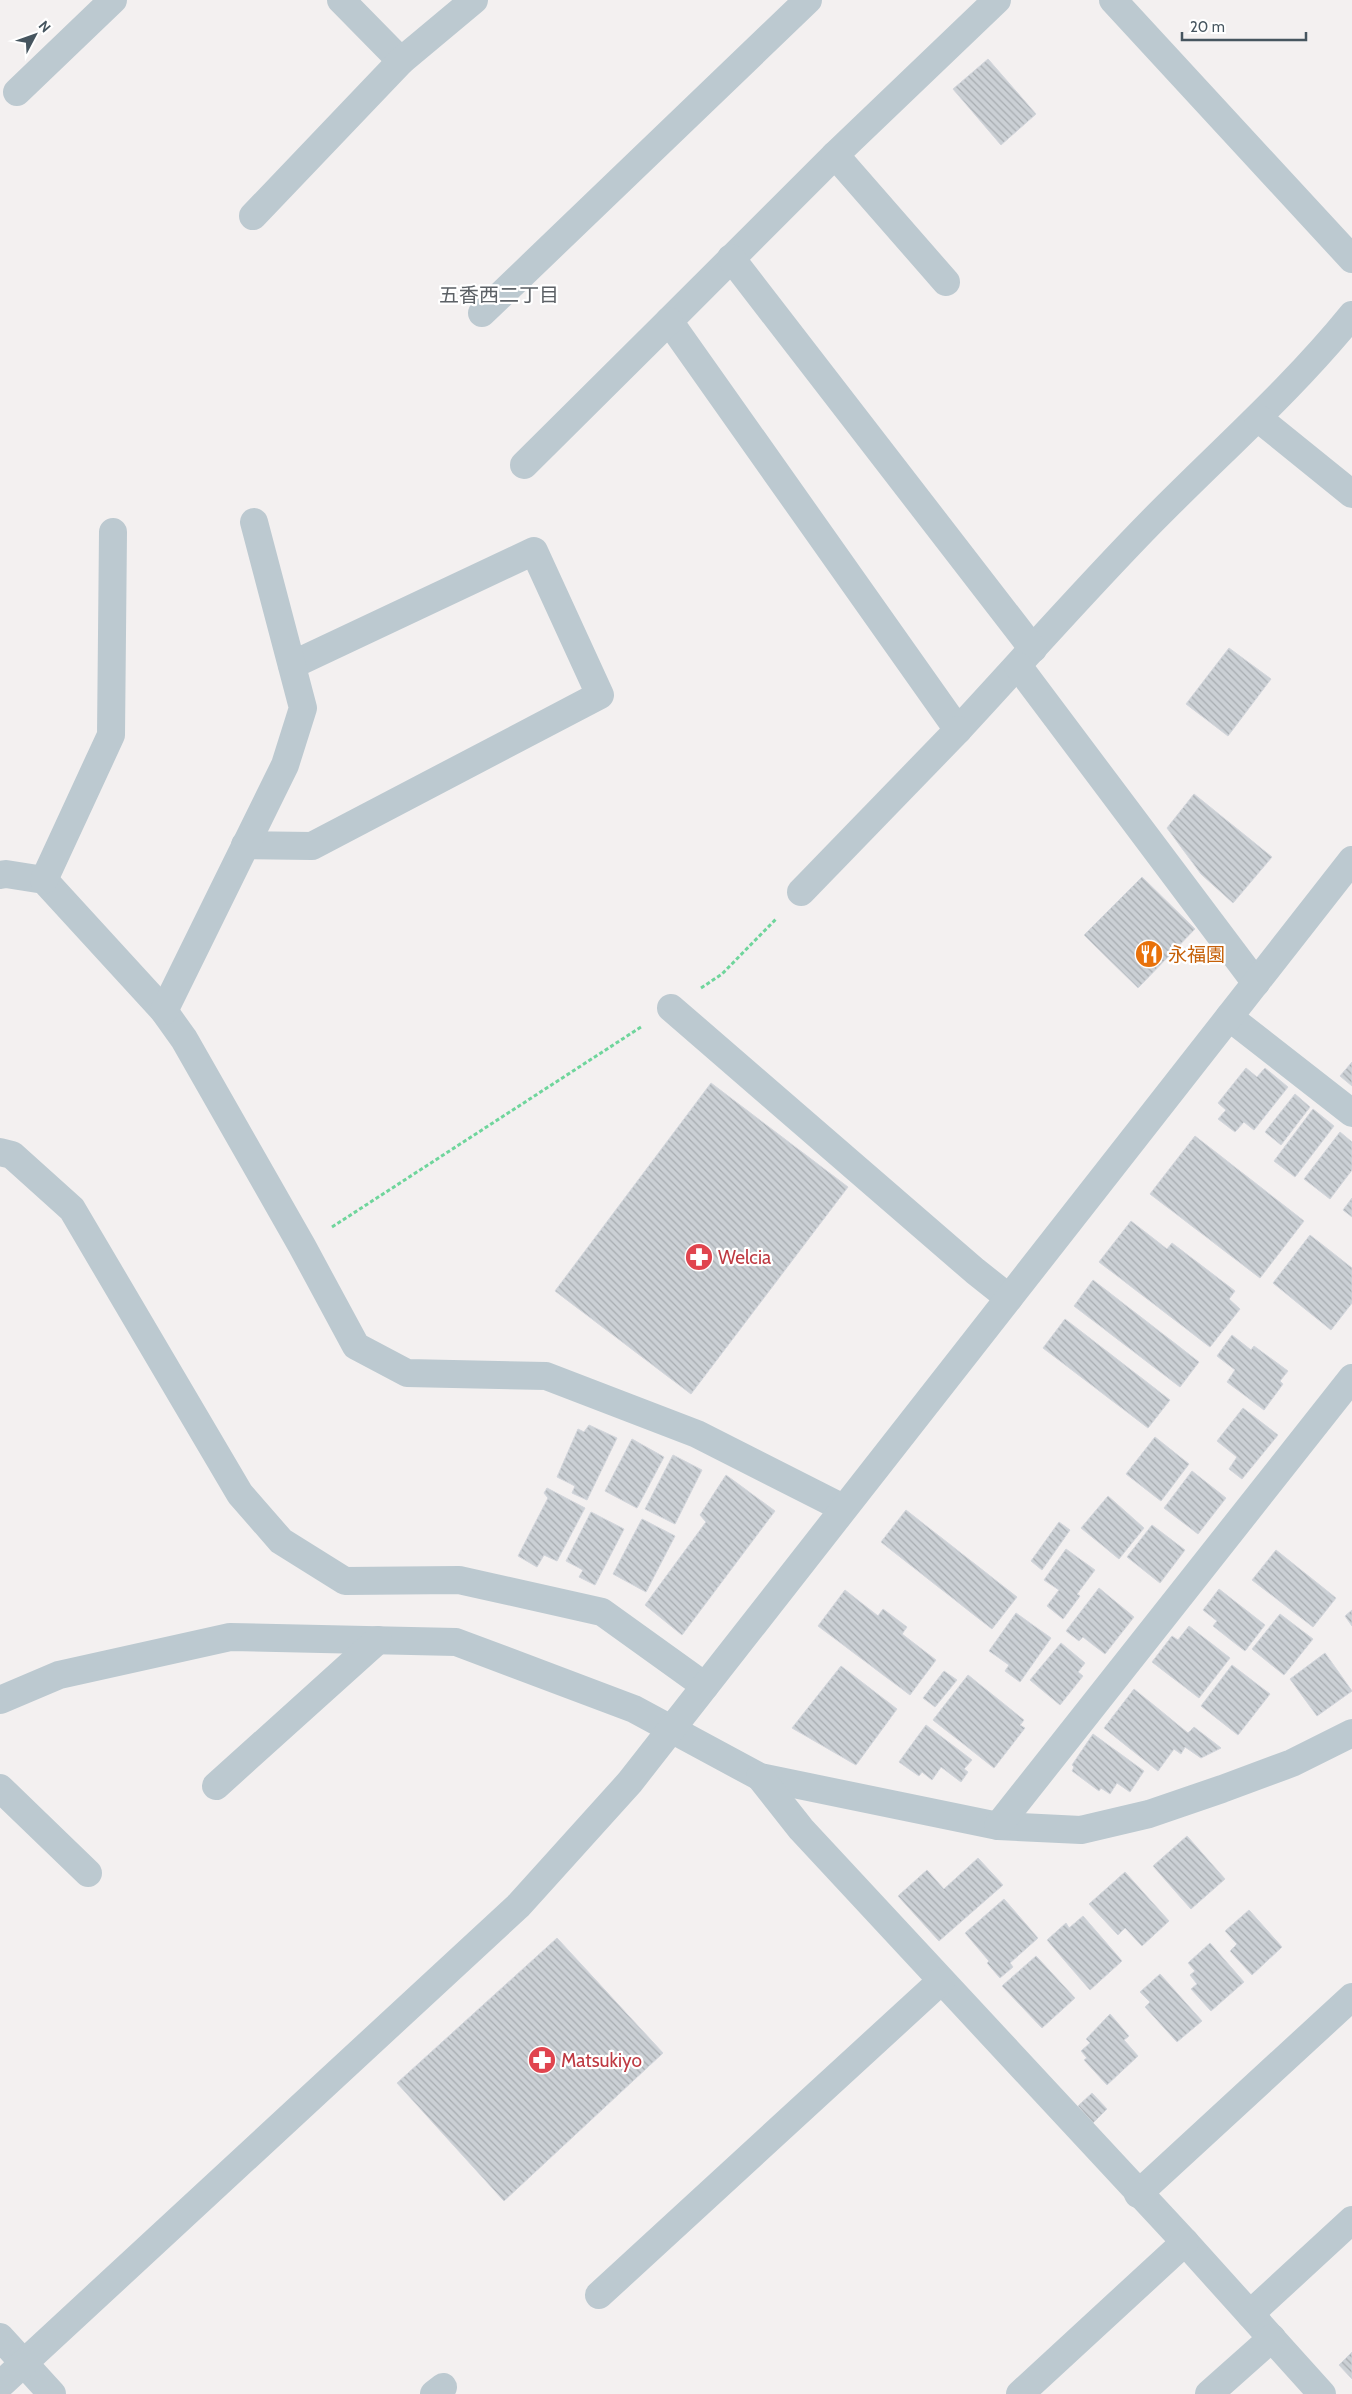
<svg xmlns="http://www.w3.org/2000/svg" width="1352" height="2394" viewBox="0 0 1352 2394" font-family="Cabin,'Noto Sans JP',sans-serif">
	<defs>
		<pattern id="building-back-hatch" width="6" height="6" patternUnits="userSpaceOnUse" patternTransform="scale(1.25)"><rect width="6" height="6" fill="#cbd0d5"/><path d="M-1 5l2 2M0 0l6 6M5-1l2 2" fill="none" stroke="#a7acb0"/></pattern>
	</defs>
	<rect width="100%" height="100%" fill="#f3f0f0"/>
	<g fill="url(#building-back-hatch)" stroke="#d3d6dc">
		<polygon points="988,59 1036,114 1001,145 953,89"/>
		<polygon points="1229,648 1271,679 1228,736 1186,704"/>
		<polygon points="1194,794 1272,857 1233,903 1201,874 1167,828"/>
		<polygon points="1142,877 1195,929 1138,988 1084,935"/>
		<polygon points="1352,1062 1352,1086 1340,1076"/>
		<polygon points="1246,1068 1257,1077 1265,1068 1288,1087 1254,1130 1244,1122 1235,1132 1218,1119 1226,1110 1218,1103"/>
		<polygon points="711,1083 848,1187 691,1394 555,1291"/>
		<polygon points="1295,1094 1310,1107 1281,1145 1265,1132"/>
		<polygon points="1313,1109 1334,1126 1295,1177 1274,1161"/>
		<polygon points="1340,1132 1352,1142 1352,1170 1330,1199 1304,1179"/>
		<polygon points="1195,1136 1304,1221 1260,1278 1150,1194"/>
		<polygon points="1352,1198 1352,1217 1343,1210"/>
		<polygon points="1131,1221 1167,1249 1172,1243 1235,1291 1229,1299 1240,1309 1210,1347 1099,1262"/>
		<polygon points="1310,1235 1352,1268 1352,1303 1331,1330 1273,1283"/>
		<polygon points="1093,1280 1199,1362 1180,1387 1074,1306"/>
		<polygon points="1065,1319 1170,1400 1148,1428 1043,1348"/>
		<polygon points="1232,1335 1251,1350 1254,1346 1288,1371 1280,1381 1283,1384 1264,1410 1227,1382 1235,1370 1217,1356"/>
		<polygon points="1243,1408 1278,1435 1242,1479 1229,1469 1237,1457 1217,1441"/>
		<polygon points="589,1425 617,1438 587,1500 572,1493 575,1486 557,1477 578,1429 584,1432"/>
		<polygon points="1155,1437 1189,1464 1161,1501 1126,1474"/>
		<polygon points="632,1439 664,1457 637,1508 605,1491"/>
		<polygon points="673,1455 702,1470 675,1524 645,1509"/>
		<polygon points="1192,1471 1226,1498 1198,1534 1164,1508"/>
		<polygon points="726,1475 775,1511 682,1635 645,1605 706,1522 700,1515"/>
		<polygon points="547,1488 585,1508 557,1561 544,1555 537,1567 518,1556 548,1498 544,1493"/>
		<polygon points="1108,1496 1144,1528 1119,1559 1081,1528"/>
		<polygon points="906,1510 1017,1597 992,1629 881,1542"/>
		<polygon points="591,1512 624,1529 595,1585 579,1577 583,1570 566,1561"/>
		<polygon points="642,1519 675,1536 646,1592 613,1574"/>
		<polygon points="1059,1522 1070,1530 1042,1570 1031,1561"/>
		<polygon points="1152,1525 1185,1550 1160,1583 1127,1557"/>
		<polygon points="1066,1549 1095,1570 1077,1594 1080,1596 1063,1619 1047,1606 1059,1590 1044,1580"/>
		<polygon points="1276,1550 1336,1598 1313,1627 1252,1580"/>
		<polygon points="1099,1588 1134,1617 1105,1654 1083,1637 1079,1641 1066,1631"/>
		<polygon points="1219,1589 1265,1625 1245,1651 1213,1626 1217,1621 1203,1610"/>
		<polygon points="845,1590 878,1616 883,1609 907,1627 902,1634 936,1660 910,1695 818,1626"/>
		<polygon points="1352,1610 1352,1626 1345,1616"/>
		<polygon points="1016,1613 1051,1638 1020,1682 1005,1671 1009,1665 989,1651"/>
		<polygon points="1280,1614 1313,1639 1284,1675 1252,1649"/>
		<polygon points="1189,1626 1230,1658 1199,1698 1152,1662 1172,1636 1178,1640"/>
		<polygon points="1061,1643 1085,1663 1078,1672 1083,1676 1060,1705 1030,1680"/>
		<polygon points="1325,1653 1352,1691 1317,1716 1290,1679"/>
		<polygon points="1232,1665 1270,1694 1238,1735 1201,1706"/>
		<polygon points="841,1666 897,1709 856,1765 792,1728"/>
		<polygon points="944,1671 957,1680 935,1707 923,1698"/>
		<polygon points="968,1675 1024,1720 1020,1725 1025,1728 994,1768 933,1720"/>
		<polygon points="1134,1689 1188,1733 1194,1727 1221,1748 1201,1758 1185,1747 1181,1754 1174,1749 1158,1771 1104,1728"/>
		<polygon points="926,1725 972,1760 964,1769 968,1772 961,1782 941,1767 932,1780 922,1772 919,1776 899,1762"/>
		<polygon points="1093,1734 1144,1771 1130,1792 1117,1783 1110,1794 1101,1788 1099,1791 1072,1771 1074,1767 1072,1765"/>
		<polygon points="1187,1836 1225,1879 1191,1909 1153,1866"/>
		<polygon points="978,1858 1003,1885 939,1941 898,1896 927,1870 944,1889"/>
		<polygon points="1125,1872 1169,1921 1142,1946 1125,1928 1118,1935 1089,1904"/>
		<polygon points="1004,1899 1038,1938 1010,1963 1013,1967 1000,1978 987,1963 989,1961 965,1933"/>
		<polygon points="1249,1910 1282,1947 1252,1975 1230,1951 1237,1944 1225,1931"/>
		<polygon points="1083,1916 1122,1961 1090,1990 1047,1940 1066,1923 1069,1928"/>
		<polygon points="557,1938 663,2053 504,2201 397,2083"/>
		<polygon points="1210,1943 1244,1982 1211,2011 1191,1989 1197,1984 1190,1975 1195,1971 1188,1963"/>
		<polygon points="1036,1956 1075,1998 1042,2028 1002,1986"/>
		<polygon points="1160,1974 1202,2021 1177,2042 1145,2007 1150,2002 1140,1992"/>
		<polygon points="1110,2014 1129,2036 1124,2040 1138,2056 1107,2085 1084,2060 1087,2058 1081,2051 1090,2043 1086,2039"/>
		<polygon points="1092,2093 1107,2109 1093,2123 1078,2106"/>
		<polygon points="1352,2352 1352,2379 1339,2365"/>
	</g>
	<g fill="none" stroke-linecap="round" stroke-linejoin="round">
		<g stroke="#6fd59c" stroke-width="3" stroke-dasharray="4 2.5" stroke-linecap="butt">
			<polyline points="701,988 722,974 777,918"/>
			<polyline points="332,1227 641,1027"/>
		</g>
		<g stroke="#bcc9d0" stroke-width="28">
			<polyline points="341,0 401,61"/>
			<path d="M997 0 835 155 669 321 958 730C1023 660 1087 587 1154 519 1221 451 1292 389 1352 315"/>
			<polyline points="1113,0 1352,259"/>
			<polyline points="17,92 113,0"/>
			<polyline points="835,155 946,282"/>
			<polyline points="253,216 401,61 474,0"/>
			<polyline points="731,258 1033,649"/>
			<polyline points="482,313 808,0"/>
			<polyline points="1258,418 1352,494"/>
			<polyline points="524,465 669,321"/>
			<polyline points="1018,666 1256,983"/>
			<polyline points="245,845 312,846 600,695 534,551 292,665"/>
			<polyline points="0,875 6,874 44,880 164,1011 184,1039 302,1246 356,1346 407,1373 546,1376 697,1434 843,1508"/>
			<polyline points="44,880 111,735 113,532"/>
			<polyline points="801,892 958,730"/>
			<polyline points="671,1008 975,1271 1009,1298"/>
			<polyline points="164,1011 285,765 303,708 254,522"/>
			<polyline points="1229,1017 1352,1113"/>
			<polyline points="0,1152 12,1155 72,1209 240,1494 281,1541 345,1581 459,1580 602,1612 705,1686"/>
			<polyline points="0,1700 59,1675 230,1637 456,1642 634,1709 760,1777 998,1826 1081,1830 1149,1814 1222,1789 1292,1763 1352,1733"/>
			<polyline points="760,1777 801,1829 1185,2242 1322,2394"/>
			<polyline points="216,1786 378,1640"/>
			<polyline points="0,1788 88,1873"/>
			<polyline points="998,1826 1352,1378"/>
			<polyline points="1138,2194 1352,1997"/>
			<polyline points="599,2295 941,1981"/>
			<polyline points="1250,2314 1352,2220"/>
			<polyline points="0,2337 52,2394"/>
			<polyline points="0,2385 518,1906 630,1782 1352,860"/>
			<polyline points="434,2394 443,2387"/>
			<polyline points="1020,2394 1185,2242"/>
			<polyline points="1209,2394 1272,2338"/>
		</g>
	</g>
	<defs>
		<symbol id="restaurant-disc" viewBox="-11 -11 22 22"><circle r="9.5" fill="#e8710a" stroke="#fff"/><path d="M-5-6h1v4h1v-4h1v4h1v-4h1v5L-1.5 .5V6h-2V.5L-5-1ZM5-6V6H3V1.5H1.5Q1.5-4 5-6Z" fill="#fff"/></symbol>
		<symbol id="pharmacy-disc" viewBox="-11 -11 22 22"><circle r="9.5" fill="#e0444e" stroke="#fff"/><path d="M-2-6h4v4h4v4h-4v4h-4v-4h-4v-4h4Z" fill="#fff"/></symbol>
	</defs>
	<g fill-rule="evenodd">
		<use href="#restaurant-disc" x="1133" y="938" width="32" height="32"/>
		<use href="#pharmacy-disc" x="683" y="1241" width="32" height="32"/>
		<use href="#pharmacy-disc" x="526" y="2044" width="32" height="32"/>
	</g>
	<g text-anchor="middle" stroke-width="4.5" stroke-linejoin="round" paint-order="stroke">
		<g font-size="19" fill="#c56008" stroke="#fff" text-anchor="start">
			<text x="1168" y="961">永福園</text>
		</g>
		<g font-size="19" fill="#be3a42" stroke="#fff" text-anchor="start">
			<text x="718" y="1264">Welcia</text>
			<text x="561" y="2067">Matsukiyo</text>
		</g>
		<g font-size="20" fill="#5c6166" stroke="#fff">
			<text x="499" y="302">五香西二丁目</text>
		</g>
	</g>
	<g transform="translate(35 35) rotate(49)" stroke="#ffffff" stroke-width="4" paint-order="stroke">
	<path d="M0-4L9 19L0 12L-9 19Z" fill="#46555f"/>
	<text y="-8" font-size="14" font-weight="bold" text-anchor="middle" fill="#46555f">N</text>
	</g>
	<path d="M1182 32v8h124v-8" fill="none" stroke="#46555f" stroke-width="2.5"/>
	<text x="1190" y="32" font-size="15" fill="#46555f" stroke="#ffffff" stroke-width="4" paint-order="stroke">20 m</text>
</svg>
